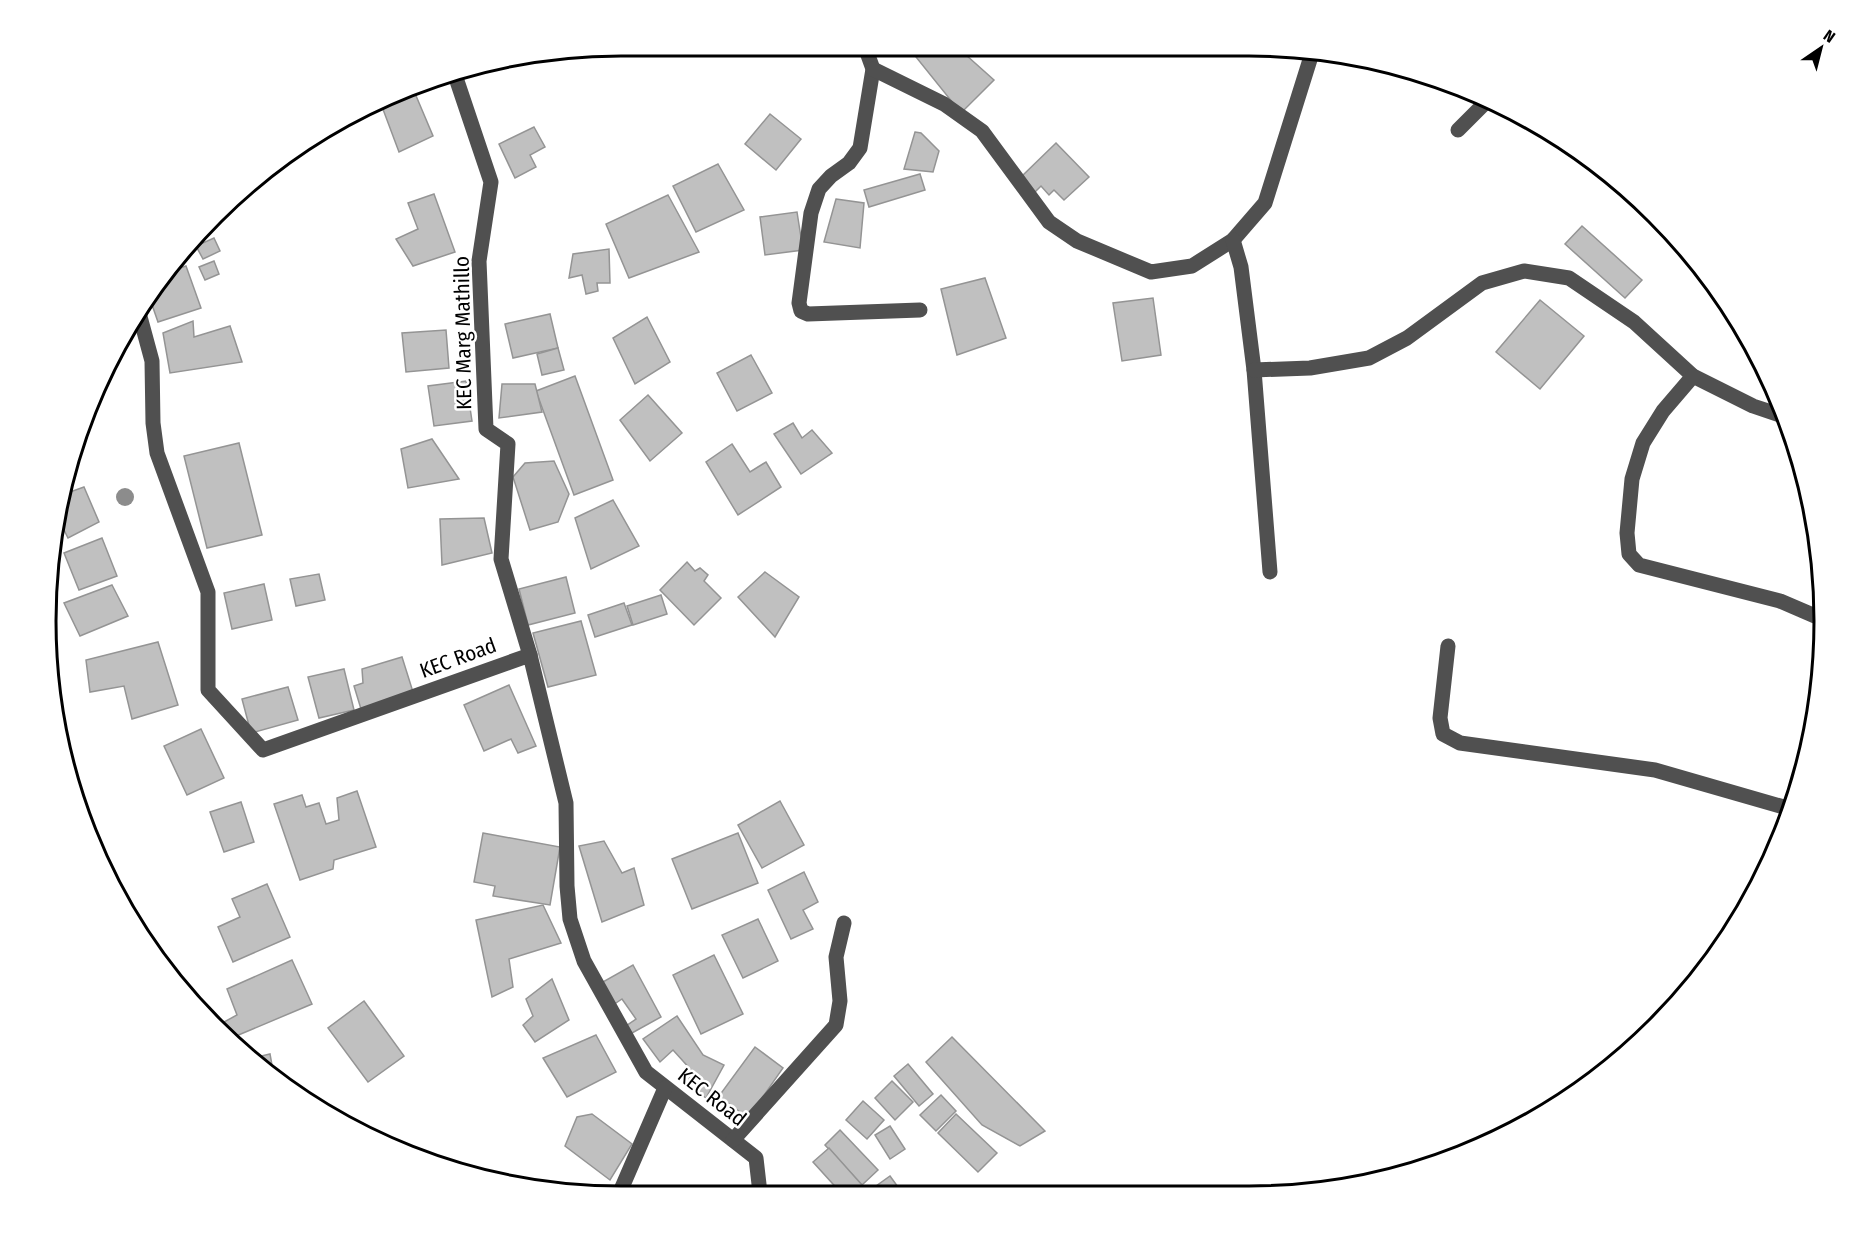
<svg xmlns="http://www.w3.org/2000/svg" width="1869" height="1242" viewBox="0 0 1869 1242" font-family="'Fira Sans Condensed',sans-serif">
	<rect width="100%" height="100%" fill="#fff"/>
	<g fill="#c0c0c0" stroke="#949494" stroke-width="1.5">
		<polygon points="932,47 957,47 994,80 961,113 916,57"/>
		<polygon points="414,91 433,136 399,152 381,104"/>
		<polygon points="363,112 347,126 343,121"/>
		<polygon points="770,114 801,139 776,170 745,144"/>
		<polygon points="534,127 545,147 530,155 536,167 515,178 499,144"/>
		<polygon points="915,132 921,133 939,151 933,172 904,169"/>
		<polygon points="1056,143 1089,177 1064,200 1054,190 1049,195 1041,186 1035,192 1020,178"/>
		<polygon points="718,164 744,210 696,232 673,186"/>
		<polygon points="920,174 925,190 869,207 864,190"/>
		<polygon points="434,194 455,252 413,266 396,239 418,229 408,203"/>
		<polygon points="668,195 699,252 629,278 606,224"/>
		<polygon points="836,199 864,203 860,248 824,242"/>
		<polygon points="797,212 803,250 765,255 760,217"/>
		<polygon points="1582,226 1642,280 1625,298 1565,244"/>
		<polygon points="214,238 220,251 203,259 196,246"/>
		<polygon points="609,249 610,283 597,283 598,291 586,294 582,275 569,278 573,254"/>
		<polygon points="214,261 219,274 205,280 199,267"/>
		<polygon points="186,266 201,308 158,322 149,296 162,274"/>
		<polygon points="985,278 1006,338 957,355 941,289"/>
		<polygon points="1153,298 1161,355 1122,361 1113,303"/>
		<polygon points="1540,300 1584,336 1540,389 1496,352"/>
		<polygon points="550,314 558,348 513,358 505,324"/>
		<polygon points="647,317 670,362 635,384 613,338"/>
		<polygon points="193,321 194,337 230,326 242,362 170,373 163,333"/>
		<polygon points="446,330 449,368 406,372 402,333"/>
		<polygon points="558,348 564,370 542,375 537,354"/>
		<polygon points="751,355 772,393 737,411 717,373"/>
		<polygon points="575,376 613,480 574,495 536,391"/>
		<polygon points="466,381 472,421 434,426 428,386"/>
		<polygon points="502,384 535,384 542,412 499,418"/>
		<polygon points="648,395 682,433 650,461 620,420"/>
		<polygon points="793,423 802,438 812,430 832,453 801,474 774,434"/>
		<polygon points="432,439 459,479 408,488 401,449"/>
		<polygon points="239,443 262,535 207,548 184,456"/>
		<polygon points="732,444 750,472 766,462 781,487 738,515 706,462"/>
		<polygon points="554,461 569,494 558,522 530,530 513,477 525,463"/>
		<polygon points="84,487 99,522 68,538 60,522 67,493"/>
		<polygon points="613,500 639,546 591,569 575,518"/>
		<polygon points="484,518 492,553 442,565 440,519"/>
		<polygon points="102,538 117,576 79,590 64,553"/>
		<polygon points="687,562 695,571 700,568 708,575 704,581 721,598 694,625 660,590"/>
		<polygon points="765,572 799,597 775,637 738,597"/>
		<polygon points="319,574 325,600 296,606 290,579"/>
		<polygon points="566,577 575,613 528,625 519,589"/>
		<polygon points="264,584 272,620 232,629 224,593"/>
		<polygon points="112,585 128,616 80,636 64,603"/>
		<polygon points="661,595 667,614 633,625 627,606"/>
		<polygon points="624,603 632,625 595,637 588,615"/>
		<polygon points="581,621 596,675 548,687 533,633"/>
		<polygon points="158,642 178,705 132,719 124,686 90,692 86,660"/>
		<polygon points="402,657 413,692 361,709 354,686 363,683 362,669"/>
		<polygon points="344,669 354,710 319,718 308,677"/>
		<polygon points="509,685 536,746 518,753 511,739 484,751 464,705"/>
		<polygon points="288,687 298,720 251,733 242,699"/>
		<polygon points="201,729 224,778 187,795 164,746"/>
		<polygon points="357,791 376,847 334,860 333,869 300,880 274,804 302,795 306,807 319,803 326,824 339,820 337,798"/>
		<polygon points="780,801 804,845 762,868 738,825"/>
		<polygon points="241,802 254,842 224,852 210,812"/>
		<polygon points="483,833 560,847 550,905 493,896 495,886 474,882"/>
		<polygon points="738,833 758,883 692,909 672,859"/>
		<polygon points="604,841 622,873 634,868 644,905 602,922 579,846"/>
		<polygon points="804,872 818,902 803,910 813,929 791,939 768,890"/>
		<polygon points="267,884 290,937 233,962 218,927 240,917 232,899"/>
		<polygon points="543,905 561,943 509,959 513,987 492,997 476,920"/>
		<polygon points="758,919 778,961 743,978 722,935"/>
		<polygon points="714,955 743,1014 701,1034 673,975"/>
		<polygon points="292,960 312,1004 229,1039 222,1023 237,1015 227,989"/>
		<polygon points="633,965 661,1017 632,1033 626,1026 636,1019 622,999 613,1005 601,983"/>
		<polygon points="552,979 569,1020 535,1042 523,1025 533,1016 526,999"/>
		<polygon points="364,1001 404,1056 368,1082 328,1028"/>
		<polygon points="677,1016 703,1055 724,1065 706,1098 687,1085 692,1071 673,1050 660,1062 643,1039"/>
		<polygon points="596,1035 616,1072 567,1097 543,1058"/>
		<polygon points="952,1037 1045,1131 1020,1146 982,1125 926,1062"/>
		<polygon points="755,1047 783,1068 748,1118 719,1096"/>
		<polygon points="270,1054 274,1076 249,1059"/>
		<polygon points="908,1064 933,1094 919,1106 894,1076"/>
		<polygon points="892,1081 913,1102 895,1120 875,1098"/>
		<polygon points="941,1095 956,1111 936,1131 920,1115"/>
		<polygon points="863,1101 884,1120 867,1139 846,1120"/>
		<polygon points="592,1114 632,1144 610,1180 565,1146 577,1117"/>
		<polygon points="956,1114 997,1153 978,1172 938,1133"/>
		<polygon points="890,1126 905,1149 890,1159 875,1135"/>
		<polygon points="840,1130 878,1170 862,1185 825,1145"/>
		<polygon points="829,1148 862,1185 853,1194 842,1194 813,1162"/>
		<polygon points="890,1176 903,1194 876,1194 872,1189"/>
	</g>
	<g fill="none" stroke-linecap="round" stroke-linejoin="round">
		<g stroke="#505050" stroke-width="15">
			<polyline points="865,47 873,69 860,148 849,163 831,176 819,189 811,213 799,303 801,311 808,314 920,310"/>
			<polyline points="873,69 944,104 982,131 1049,222 1077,241 1151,272 1192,266 1233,240 1265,203 1313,50"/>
			<polyline points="454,72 491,182 479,261 486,429 508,444 501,559 530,655"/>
			<polyline points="1458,130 1488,100"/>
			<polyline points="1233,240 1241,267 1254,370 1270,572"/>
			<polyline points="139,313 152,361 153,423 157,453 208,592 208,690 263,750 530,655 566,803 567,886 570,919 584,961 646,1072 756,1158 760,1193"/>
			<polyline points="1254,370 1310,368 1369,358 1407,338 1482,283 1524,271 1569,278 1634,322 1693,376 1753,406 1783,416"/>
			<polyline points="1693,376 1663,411 1643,443 1632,479 1627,533 1629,554 1639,565 1780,601 1822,619"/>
			<polyline points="1448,646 1440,718 1443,734 1460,743 1655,770 1787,808 1791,811"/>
			<polyline points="1787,808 1797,793"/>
			<polyline points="733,1140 836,1025 840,1001 836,957 844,923"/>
			<polyline points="620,1192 665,1088"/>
		</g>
	</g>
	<circle fill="#8c8c8c" cx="125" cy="497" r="9"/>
	<g text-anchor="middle" stroke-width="5" stroke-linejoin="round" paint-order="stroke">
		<g font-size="21" fill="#000" stroke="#fff">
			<text transform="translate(463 333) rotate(-91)" y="7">KEC Marg Mathillo</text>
			<text transform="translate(458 658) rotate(-20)" y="7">KEC Road</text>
			<text transform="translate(712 1097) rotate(38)" y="7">KEC Road</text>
		</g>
	</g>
	<path d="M0 0H1869V1242H0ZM621 56H1249A565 565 0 0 1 1814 621V621A565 565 0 0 1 1249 1186H621A565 565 0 0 1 56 621V621A565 565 0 0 1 621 56Z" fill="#fff" fill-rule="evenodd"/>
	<path fill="none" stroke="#000" stroke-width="3" d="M621 56H1249A565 565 0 0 1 1814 621V621A565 565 0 0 1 1249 1186H621A565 565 0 0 1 56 621V621A565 565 0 0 1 621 56Z"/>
	<g transform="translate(1821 48) rotate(35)" stroke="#ffffff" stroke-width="4.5" paint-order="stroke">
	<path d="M0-4.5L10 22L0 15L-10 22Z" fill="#000000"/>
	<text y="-9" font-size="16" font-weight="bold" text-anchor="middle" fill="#000000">N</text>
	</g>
</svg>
